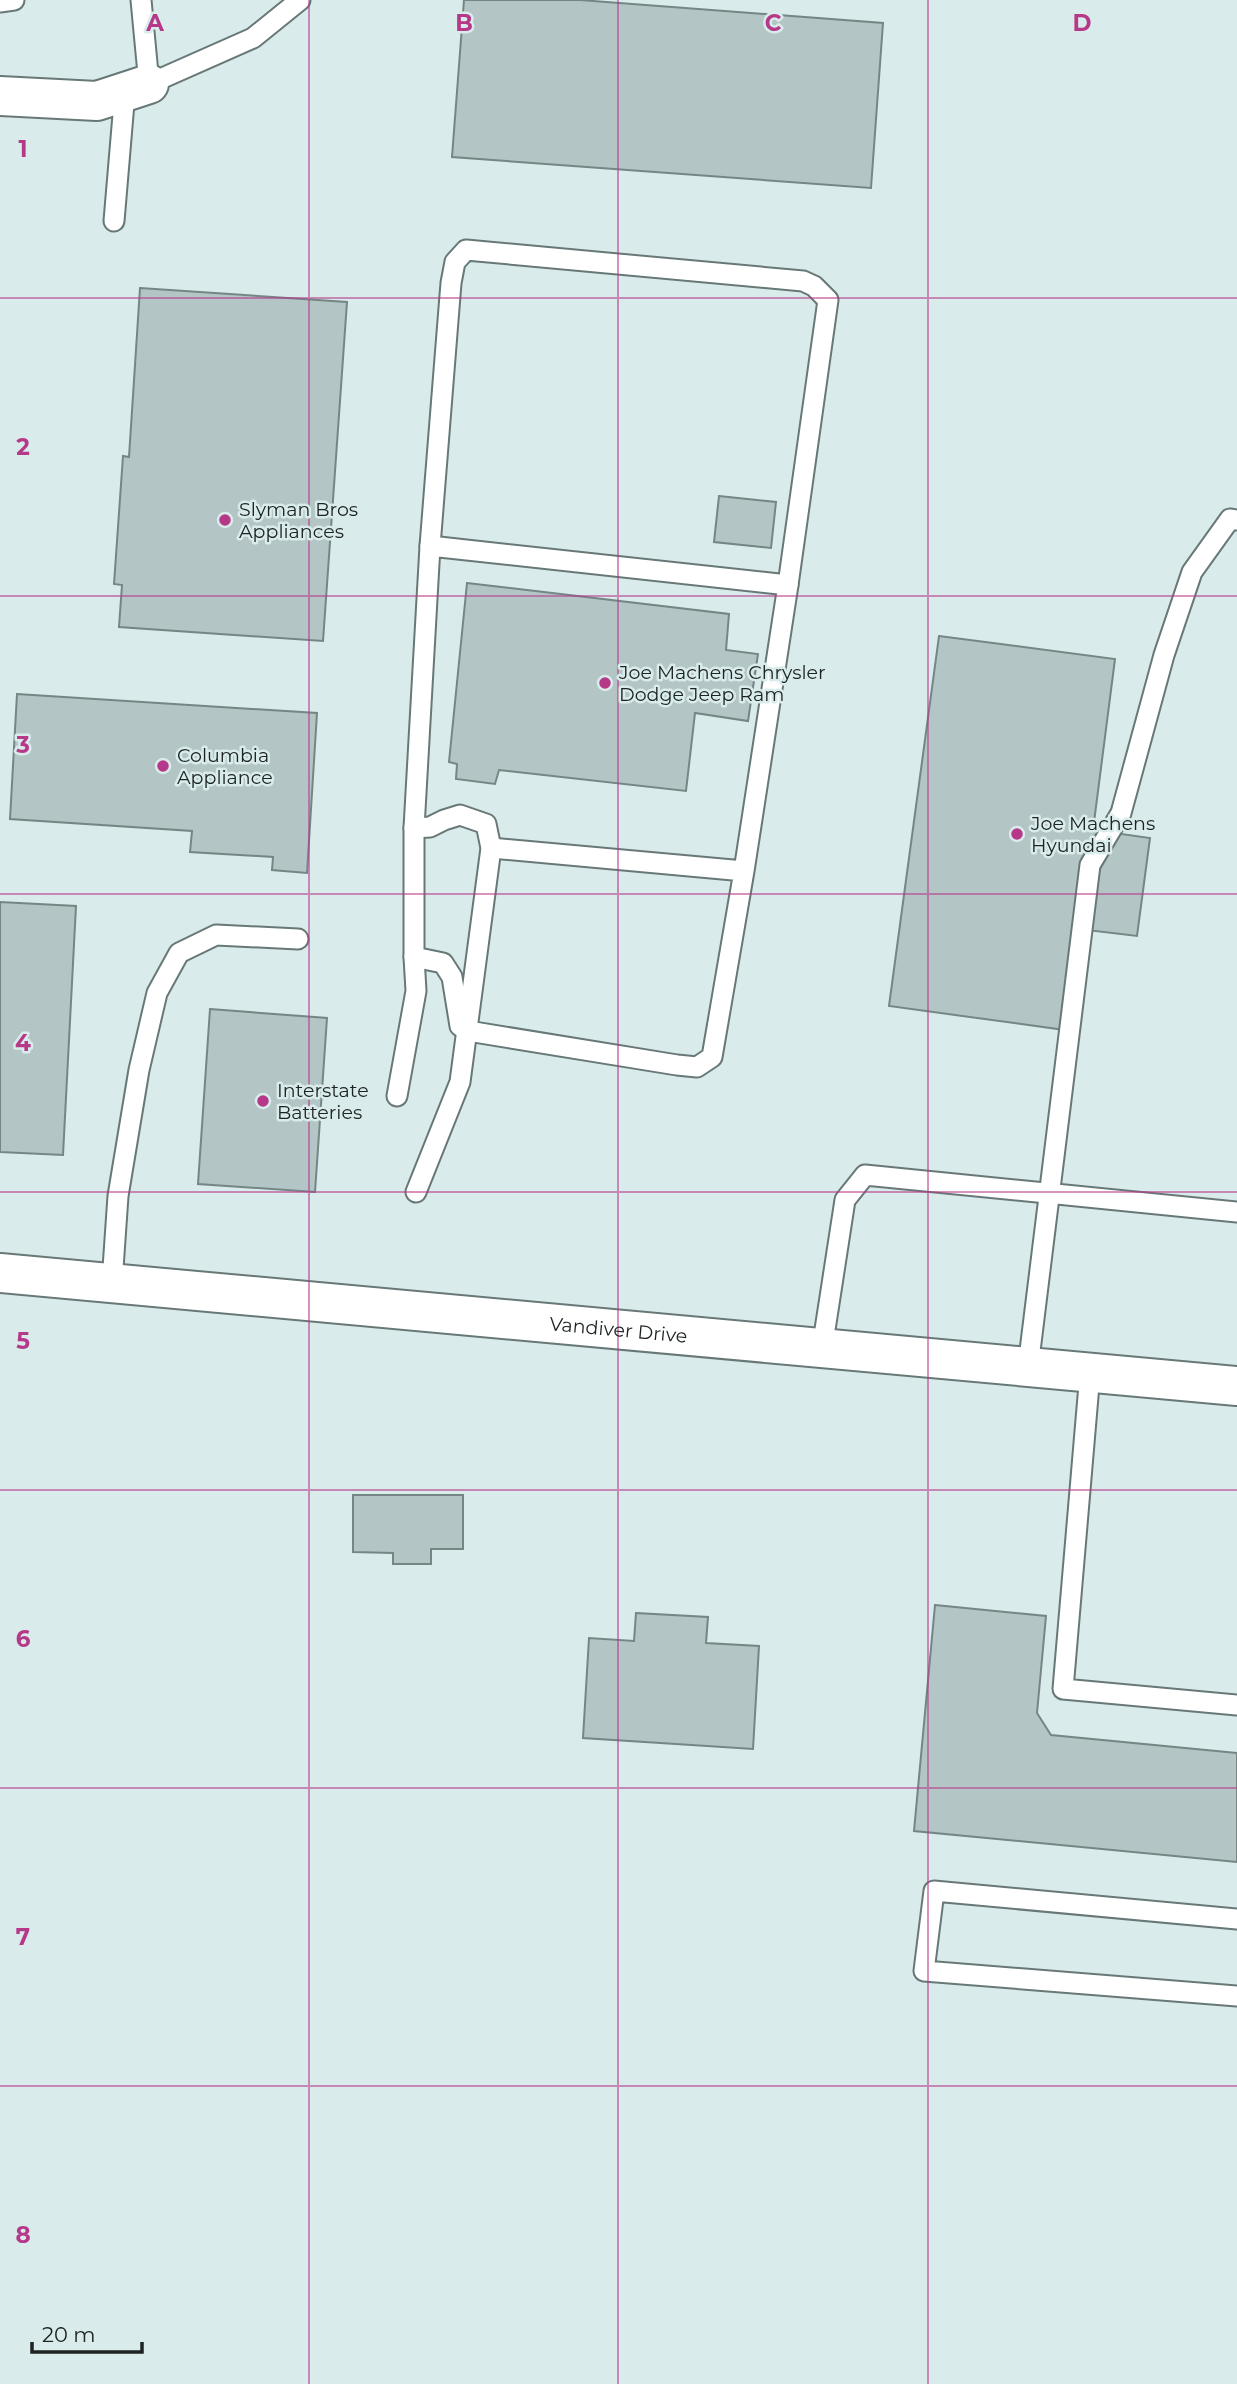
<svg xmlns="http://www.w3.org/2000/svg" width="1237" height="2384" viewBox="0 0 1237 2384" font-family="Montserrat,sans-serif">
	<rect width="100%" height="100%" fill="#d9ebeb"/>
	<g fill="#b3c5c5" stroke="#758685" stroke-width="2">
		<polygon points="464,0 580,0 883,23 871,188 452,157"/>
		<polygon points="140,288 347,302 323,641 119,627 122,585 114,584 123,456 129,457"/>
		<polygon points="719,496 776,502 771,548 714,542"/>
		<polygon points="467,583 729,614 726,650 758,654 748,721 695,713 686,791 499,770 495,784 456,779 457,764 449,762"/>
		<polygon points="939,636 1115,659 1093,830 1150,838 1137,936 1079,929 1065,1030 889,1006"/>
		<polygon points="17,694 317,713 307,873 272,870 273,857 190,852 192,831 10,819"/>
		<polygon points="0,902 76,906 63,1155 0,1152"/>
		<polygon points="210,1009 327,1018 315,1192 198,1184"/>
		<polygon points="353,1495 463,1495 463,1549 431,1549 431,1564 393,1564 393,1553 353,1552"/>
		<polygon points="935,1605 1046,1616 1037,1713 1051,1735 1237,1753 1237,1862 914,1831"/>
		<polygon points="636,1613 708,1617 706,1643 759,1646 753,1749 583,1738 589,1638 634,1641"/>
	</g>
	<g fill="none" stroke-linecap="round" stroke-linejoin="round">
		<defs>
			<g id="service">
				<polyline points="141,0 149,84 253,38 300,0"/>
				<polyline points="0,2 14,0"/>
				<polyline points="114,221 125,91"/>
				<polyline points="430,546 451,283 455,262 466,250 803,281 814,286 828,300 788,585"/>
				<polyline points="414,828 430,827 444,820 460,815 486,824 491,848 460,1082 416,1192"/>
				<polyline points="491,848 744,871 712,1057 697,1067 677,1065 468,1031 460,1026 452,977 443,963 414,957 414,828 430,546 788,585 744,871"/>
				<polyline points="397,1096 416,991 414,957"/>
				<polyline points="112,1283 118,1196 139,1070 157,993 179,953 216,935 298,939"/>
				<polyline points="822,1349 845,1200 865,1175 1237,1212"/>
				<polyline points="1028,1367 1090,865 1121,813 1164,655 1192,572 1230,519 1237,520"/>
				<polyline points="1090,1373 1063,1689 1237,1705"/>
				<polyline points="1237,1919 934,1891 924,1971 1237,1996"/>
			</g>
			<polyline id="minor" points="0,96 97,101 149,84"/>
			<g id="secondary">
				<path id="s1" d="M0 1273 1237 1386"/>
			</g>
		</defs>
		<use href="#service" stroke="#677877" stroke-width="23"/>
		<use href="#minor" stroke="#677877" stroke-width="42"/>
		<use href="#secondary" stroke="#677877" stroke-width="42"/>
		<use href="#service" stroke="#fff" stroke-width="19"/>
		<use href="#minor" stroke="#fff" stroke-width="38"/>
		<use href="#secondary" stroke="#fff" stroke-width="38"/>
	</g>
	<path fill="none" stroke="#b63989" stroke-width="2" stroke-opacity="0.55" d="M309 0V2384M618 0V2384M928 0V2384M0 298H1237M0 596H1237M0 894H1237M0 1192H1237M0 1490H1237M0 1788H1237M0 2086H1237"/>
	<g fill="#b63989" stroke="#d9ebeb" stroke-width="2.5">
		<circle cx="225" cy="520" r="7"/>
		<circle cx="605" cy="683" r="7"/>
		<circle cx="163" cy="766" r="7"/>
		<circle cx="1017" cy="834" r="7"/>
		<circle cx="263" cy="1101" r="7"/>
	</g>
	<g text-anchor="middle" stroke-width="5" stroke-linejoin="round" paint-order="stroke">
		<g font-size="19" fill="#1c2322" stroke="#d9ebeb" text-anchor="start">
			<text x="239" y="516">Slyman Bros<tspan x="239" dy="22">Appliances</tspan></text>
			<text x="619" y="679">Joe Machens Chrysler<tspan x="619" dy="22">Dodge Jeep Ram</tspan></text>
			<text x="177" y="762">Columbia<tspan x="177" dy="22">Appliance</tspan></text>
			<text x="1031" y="830">Joe Machens<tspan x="1031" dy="22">Hyundai</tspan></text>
			<text x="277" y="1097">Interstate<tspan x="277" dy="22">Batteries</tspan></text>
		</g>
		<g font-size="19" fill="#1c2322" stroke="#d9ebeb">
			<text dy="7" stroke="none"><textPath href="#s1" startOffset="621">Vandiver Drive</textPath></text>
		</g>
	</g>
	<g font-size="23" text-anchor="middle" font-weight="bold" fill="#b63989" stroke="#d9ebeb" stroke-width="5" stroke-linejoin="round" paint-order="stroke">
		<text x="155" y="31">A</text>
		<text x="464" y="31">B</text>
		<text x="773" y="31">C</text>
		<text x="1082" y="31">D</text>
		<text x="23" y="157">1</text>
		<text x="23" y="455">2</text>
		<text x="23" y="753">3</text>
		<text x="23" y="1051">4</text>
		<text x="23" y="1349">5</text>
		<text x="23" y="1647">6</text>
		<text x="23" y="1945">7</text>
		<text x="23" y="2243">8</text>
	</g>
	<path d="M32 2342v10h110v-10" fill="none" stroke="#1c2322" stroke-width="3.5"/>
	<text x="42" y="2342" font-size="21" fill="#1c2322" stroke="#d9ebeb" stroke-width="5" paint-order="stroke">20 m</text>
</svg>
